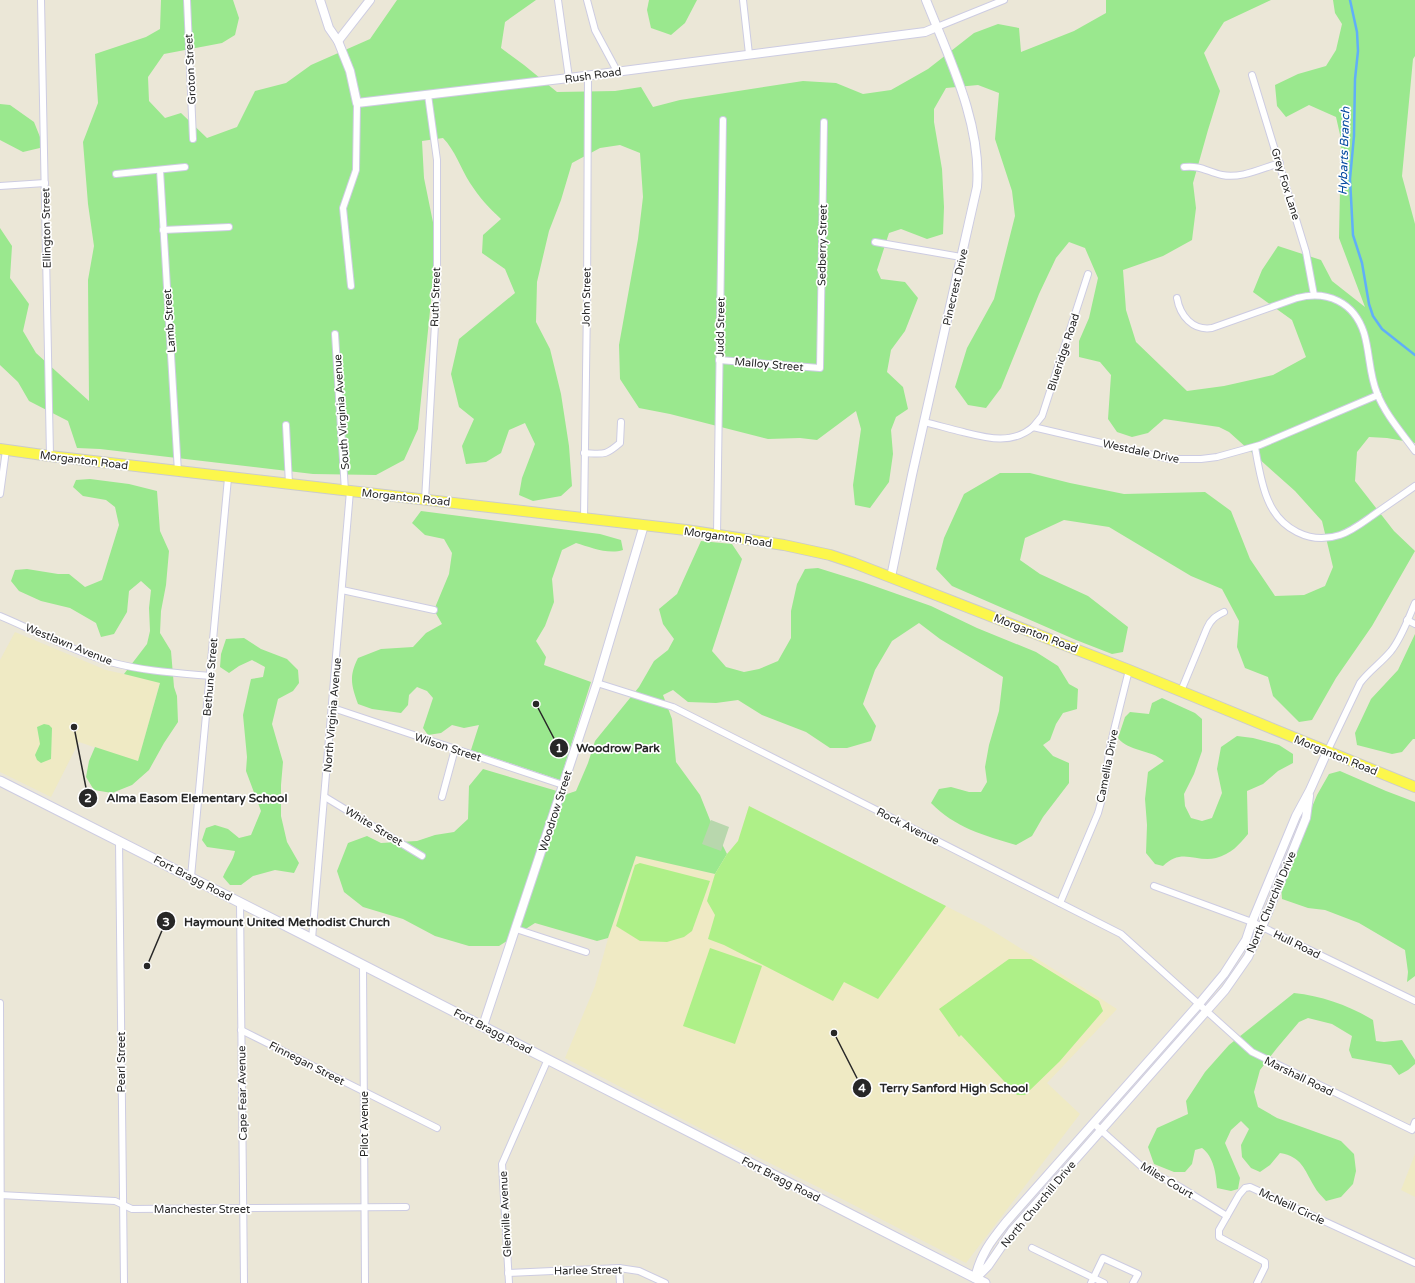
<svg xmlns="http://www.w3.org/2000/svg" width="1415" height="1283" viewBox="0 0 1415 1283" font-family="'Varela Round',sans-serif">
	<rect width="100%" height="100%" fill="#ebe7d7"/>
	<g fill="#efeac4">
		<polygon points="15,632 106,670 160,682 138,762 79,742 51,797 0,772 0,660"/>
		<polygon points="749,806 985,926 1117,1009 1047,1083 1080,1114 966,1263 842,1199 705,1131 565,1058 595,986 631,854 715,874 727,854 738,841"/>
		<polygon points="1415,1154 1415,1197 1401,1190"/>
	</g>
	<g fill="#9ae88e">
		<path d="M161 0H233L239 18 235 35 222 43 164 54 148 77 149 101 165 118 181 113 207 138 237 127 255 91 286 83 311 65 370 39 397 0H536L505 22 501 48 524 65 557 92 615 91 641 87 653 107 680 100 803 81 836 83 863 94 891 90 928 69 974 33 998 24 1019 28 1021 52 1074 31 1106 13V0H1271L1224 22 1204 53 1220 91 1208 130 1193 183 1196 208 1192 240 1163 256 1123 270 1126 310 1136 342 1187 391 1224 386 1273 375 1306 357 1292 320 1253 292 1262 270 1278 246 1321 260 1332 281 1365 307 1339 238 1341 139 1336 117 1309 105 1286 117 1277 106 1275 85 1298 74 1326 66 1336 50 1342 24 1335 13 1333 0H1415V56L1413 59 1402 176 1415 224V443L1387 438 1369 437 1357 452 1355 481 1394 531 1415 551 1372 626 1336 678 1312 720 1299 722 1273 696 1268 677 1245 668 1237 647 1239 621 1222 589 1191 576 1109 527 1064 520 1025 538 1020 560 1040 574 1088 596 1128 627 1123 652 1112 654 1076 640 952 586 936 569 944 538 964 494 1000 473H1030L1070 483 1124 494 1205 492 1231 511 1250 559 1275 596 1304 595 1325 586 1333 567 1322 521 1295 491 1229 432 1219 427 1164 419 1148 433 1132 437 1117 432 1108 419 1111 375 1100 362 1079 357V341L1089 318 1098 278 1085 248 1069 242 1056 258 1039 294 1001 388 986 408 968 405 955 387 967 348 994 299 1015 216 1012 191 995 139 999 93 978 85 946 88 934 109V122L942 169 944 207 943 234 927 239 901 229 889 233 877 270 881 279 905 282 918 298 905 331 891 350 887 372 903 387 908 409 896 417 891 430 893 454 889 482 870 508 855 505 853 485 861 429 856 411 817 440 800 438 768 439 670 414 639 408 620 379 619 345 638 239 643 197 640 153 620 145 600 148 572 163 561 200 549 231 537 282 536 322 550 349 561 394 569 446 572 486 561 496 533 501 519 495 522 478 535 444 525 423 509 430 501 453 486 462 466 464 462 446 474 419 459 407 451 374 459 339 515 293 505 269 482 253 483 235 501 219C489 208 479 197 470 183 461 169 455 150 443 138L422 141 424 178 437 242 418 429 404 460 376 475 313 474 100 449 77 448 68 421 29 401 18 382 0 365V228L12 246 10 278 29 304 23 331 36 353 89 401 88 280 94 246 88 204 83 142 98 103 95 54 146 37 160 29Z"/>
		<polygon points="649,0 697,0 685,23 671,35 651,28 647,10"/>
		<polygon points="0,104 10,105 34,122 44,147 23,152 0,140"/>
		<polygon points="90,479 129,484 157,491 160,531 169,551 166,585 161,611 160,633 171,651 174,687 177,696 178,722 164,743 149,770 132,785 112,793 94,790 86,777 89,761 95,747 138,761 160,683 124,674 147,644 150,631 149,608 151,590 141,581 129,591 127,612 114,634 101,637 96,623 70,608 41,601 19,591 11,581 15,570 27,569 58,574 69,574 85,587 102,580 119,525 115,507 106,500 83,496 73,487 76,480"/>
		<path d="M421 511 600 534 621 540 623 550C608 555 590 547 576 543L562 550 552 579 554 602 545 626 536 641 546 657 544 665 591 682 560 780 471 750 479 725 464 728 452 725 441 733 428 735 423 728 433 698 427 691 417 687 409 695 408 705 401 713 372 709 358 704C351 685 349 676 358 658L381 649 413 647 426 633 442 624 434 610 449 574 452 553 444 539 425 535 412 523Z"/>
		<path d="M701 541 732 544 742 559 712 651 726 667 744 672 759 669 778 661 791 638V611L797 584 805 569 818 568 863 582 931 606 977 628 1036 652 1058 666 1069 684 1078 689 1077 709 1063 713 1056 724 1050 740 1043 745 1053 756 1069 763V783L1043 817 1032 836 1016 845C985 836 954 827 931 803L939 789 951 787 969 792H981L987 782 985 767 989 745 999 711 1003 677 940 639 919 623 892 641 875 670 863 704 876 726 871 741 847 748H830L806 732 762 715 738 700 716 703 688 702 673 690 663 695 672 719 676 762 700 795 710 820 727 854 715 874 636 856 608 938 597 941 535 923 499 946H469L435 936 403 919 363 907 344 892 337 871 348 843 367 836 381 843 417 841 435 835 454 832 468 819 469 786 483 769 567 794 576 791 588 763 595 741 639 687 654 661 668 650 674 639 663 624 659 609 677 594Z"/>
		<polygon points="1415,634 1415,739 1413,739 1402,752 1392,754 1357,745 1355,733 1371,699 1398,670"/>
		<path d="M244 638 261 649 287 659 298 670 299 683 293 691 278 699 272 724 283 762 281 785V816L287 842 299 863 294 873 275 870 253 876 241 885H230L223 877C227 867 233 861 235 851L207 847 202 840 206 828 215 825 228 829 239 838 251 835 261 811 246 771 247 757 243 715 251 679 263 677 265 667 252 660 239 666 229 673 220 667 221 654 226 639Z"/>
		<path d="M1162 698 1195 713 1202 719V751L1194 774 1184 794 1185 806 1191 818 1202 821 1212 818 1222 793 1217 769 1221 747 1237 736 1253 738 1279 745 1293 754V763L1278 771 1263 784 1247 791 1248 834C1239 845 1231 854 1216 858 1196 863 1182 847 1163 866L1155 864 1146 853 1147 825 1145 799 1148 772 1164 761C1150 749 1129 752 1118 738L1125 717 1130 712 1149 714 1152 703Z"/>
		<polygon points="44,724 49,725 52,728 51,759 41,763 37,760 35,755 40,744 37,727"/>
		<polygon points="1340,771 1386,791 1415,802 1415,976 1407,982 1408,972 1405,950 1359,923 1325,910 1308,908 1282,899 1281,885 1286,870 1317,795 1329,774"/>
		<path d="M1294 993C1322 996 1348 1005 1373 1020L1376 1041 1384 1042 1402 1040 1415 1060V1064L1408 1070 1399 1075 1391 1065 1352 1058 1349 1050 1352 1036 1332 1024 1308 1018 1299 1022 1277 1048 1260 1070 1254 1092 1258 1107 1277 1118 1341 1141 1354 1154 1356 1171 1353 1184 1341 1197 1326 1201C1322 1196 1317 1192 1314 1186 1304 1169 1302 1157 1280 1153L1270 1165 1260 1172 1251 1168 1242 1157 1241 1145 1249 1129 1241 1121 1231 1130 1225 1143 1240 1178 1238 1189 1231 1191 1217 1188C1216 1174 1214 1157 1202 1148L1195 1150 1192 1164 1185 1172H1174L1154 1164 1148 1147 1157 1128 1188 1114 1186 1101 1205 1072 1229 1045Z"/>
	</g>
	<polygon fill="#b8d7ad" points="711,820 729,827 721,851 702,844"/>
	<g fill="#aef088">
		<polygon points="749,806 946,906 878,999 844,982 833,1001 724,945 708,939 715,915 707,901 715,874 727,854 738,841"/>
		<polygon points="640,863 710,881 692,931 684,937 667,942 640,941 616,926 635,865"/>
		<polygon points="710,948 762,966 735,1044 683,1026"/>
		<polygon points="1009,959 1031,959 1099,1001 1103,1011 1060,1061 1025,1095 1017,1095 961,1035 959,1037 939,1009"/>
	</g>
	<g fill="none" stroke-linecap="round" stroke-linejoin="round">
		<polyline stroke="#60aff8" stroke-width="2.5" points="1350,0 1357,32 1358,51 1355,79 1354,136 1350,179 1353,235 1362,263 1369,304 1373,316 1382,329 1415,355"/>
		<defs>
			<g id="minor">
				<polyline points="41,0 50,456"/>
				<polyline points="187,0 193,139"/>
				<polyline points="558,0 569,78"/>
				<polyline points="587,0 595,30 617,71"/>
				<polyline points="743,0 749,54"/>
				<polyline points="937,27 1004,0"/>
				<polyline points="1252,75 1306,252 1314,295"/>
				<path d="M1184 167C1200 165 1208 172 1222 175 1241 179 1262 168 1280 163"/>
				<polyline points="160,170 178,472"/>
				<polyline points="116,174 185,167"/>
				<polyline points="0,186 45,183"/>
				<polyline points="163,230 229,227"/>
				<polyline points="875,242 961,257"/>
				<polyline points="351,286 343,208 356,170 357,103"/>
				<path d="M1177 298C1180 316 1193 331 1212 328L1297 298C1327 290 1354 302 1364 333 1370 353 1369 374 1377 393 1385 414 1402 433 1415 451"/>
				<polyline points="335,334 345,491"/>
				<polyline points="719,360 820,368 824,122"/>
				<path d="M924 422C937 425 950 429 963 432 987 438 1012 445 1033 427L1170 459H1201L1217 457 1260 445 1378 395"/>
				<polyline points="286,425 289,484"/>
				<polyline points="1033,427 1042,416 1088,274"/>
				<path d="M1255 447C1258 464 1261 484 1268 500 1280 529 1310 545 1340 535 1352 531 1362 523 1372 516 1386 506 1401 496 1415 486"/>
				<path d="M584 453C604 454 605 456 620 443L621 422"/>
				<polyline points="0,494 6,450"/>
				<polyline points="425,500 437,289 437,160 428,95"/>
				<polyline points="584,518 587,302 588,75"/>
				<polyline points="717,535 723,120"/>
				<polyline points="342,590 434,610"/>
				<path d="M0 616C36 631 72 651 110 662 143 671 176 673 210 676"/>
				<polyline points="1407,620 1415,624"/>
				<polyline points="597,683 673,707 1121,934 1252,1052 1412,1130 1415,1122"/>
				<path d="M1181 691 1207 628C1211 619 1216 616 1224 612"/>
				<polyline points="333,708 563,785"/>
				<path d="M1327 752 1360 683C1369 671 1381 663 1391 651 1402 637 1408 619 1415 603"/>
				<polyline points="325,797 422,856"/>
				<polyline points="442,797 455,749"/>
				<polyline points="119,841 124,1283"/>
				<polyline points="191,877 228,478"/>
				<polyline points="1154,886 1252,922 1415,1001"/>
				<polyline points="240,902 244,1283"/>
				<polyline points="1060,903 1098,813 1105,788 1109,752 1115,726 1129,670"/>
				<polyline points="516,929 586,952"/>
				<polyline points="312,939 350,491"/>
				<polyline points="363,965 365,1283"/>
				<polyline points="0,1003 1,1283"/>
				<polyline points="241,1030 437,1128"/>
				<polyline points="1093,1123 1142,1167 1180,1187 1227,1216"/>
				<polyline points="0,1195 115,1201 132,1209 406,1207"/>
				<polyline points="1032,1248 1104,1283"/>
				<polyline points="619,1268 620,1283"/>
				<polyline points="508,1273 619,1268 639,1271 665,1283"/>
				<polyline points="509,1283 502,1164 548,1059"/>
				<polyline points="1091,1283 1103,1258 1138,1274 1133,1283"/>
				<polyline points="1257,1283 1265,1267 1265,1262 1219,1237 1219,1230 1239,1195 1245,1188 1250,1187 1415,1263"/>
			</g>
			<g id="tertiary">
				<polyline points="320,0 329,28 338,41 350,71 357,103 569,78 925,32 937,27"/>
				<polyline points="338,41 370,0"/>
				<path d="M891 577 912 475 977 187C982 124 949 58 926 0"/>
				<polyline points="483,1026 597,683 644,525"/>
				<path d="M975 1278C981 1253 991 1241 1007 1221L1199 1004 1224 974 1246 940 1252 922 1296 816 1310 790 1327 752"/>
				<polyline points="976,1278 988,1266 1012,1231 1225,990 1248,957 1262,927 1306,818 1309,796"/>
			</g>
			<polyline id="secondary" points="0,781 312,939 985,1283"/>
			<polyline id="primary" points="0,449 50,456 686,530 784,545 830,555 854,563 1129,670 1415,787"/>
		</defs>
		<use href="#minor" stroke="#cdcce2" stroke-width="8"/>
		<use href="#tertiary" stroke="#cdcce2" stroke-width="10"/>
		<use href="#secondary" stroke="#cdcce2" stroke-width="11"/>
		<use href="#primary" stroke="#cbcbcb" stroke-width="12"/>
		<use href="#minor" stroke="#fff" stroke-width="6"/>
		<use href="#tertiary" stroke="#fff" stroke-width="8"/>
		<use href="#secondary" stroke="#fff" stroke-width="9"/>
		<use href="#primary" stroke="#fcf74c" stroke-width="10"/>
	</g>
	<g text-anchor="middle" stroke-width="3.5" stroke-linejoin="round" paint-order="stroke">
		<g font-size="11" fill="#272727" stroke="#fff">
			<text transform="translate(190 69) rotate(-93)" y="4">Groton Street</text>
			<text transform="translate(593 75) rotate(-8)" y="4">Rush Road</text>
			<text transform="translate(1286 184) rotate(73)" y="4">Grey Fox Lane</text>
			<text transform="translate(46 228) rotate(-91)" y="4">Ellington Street</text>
			<text transform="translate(822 245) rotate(-89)" y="4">Sedberry Street</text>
			<text transform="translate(955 287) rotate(-77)" y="4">Pinecrest Drive</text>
			<text transform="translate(435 297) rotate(-88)" y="4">Ruth Street</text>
			<text transform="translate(586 297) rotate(-89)" y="4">John Street</text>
			<text transform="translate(169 321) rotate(-94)" y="4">Lamb Street</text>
			<text transform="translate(720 327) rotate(-89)" y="4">Judd Street</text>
			<text transform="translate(1063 352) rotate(-72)" y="4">Blueridge Road</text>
			<text transform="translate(769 364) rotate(5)" y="4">Malloy Street</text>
			<text transform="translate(341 412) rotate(-94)" y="4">South Virginia Avenue</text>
			<text transform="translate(1141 451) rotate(12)" y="4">Westdale Drive</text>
			<text transform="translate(84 460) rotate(7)" y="4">Morganton Road</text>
			<text transform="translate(406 497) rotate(6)" y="4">Morganton Road</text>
			<text transform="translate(728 537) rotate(8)" y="4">Morganton Road</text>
			<text transform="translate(1036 633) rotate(21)" y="4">Morganton Road</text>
			<text transform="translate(69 644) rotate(22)" y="4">Westlawn Avenue</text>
			<text transform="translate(210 677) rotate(-85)" y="4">Bethune Street</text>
			<text transform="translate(332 715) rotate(-85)" y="4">North Virginia Avenue</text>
			<text transform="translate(448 747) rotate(18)" y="4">Wilson Street</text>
			<text transform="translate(1336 755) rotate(22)" y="4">Morganton Road</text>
			<text transform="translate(1107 766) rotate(-79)" y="4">Camellia Drive</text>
			<text transform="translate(555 811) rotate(-72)" y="4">Woodrow Street</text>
			<text transform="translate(374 826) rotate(31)" y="4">White Street</text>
			<text transform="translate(908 826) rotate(27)" y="4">Rock Avenue</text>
			<text transform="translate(193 878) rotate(27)" y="4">Fort Bragg Road</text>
			<text transform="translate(1271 902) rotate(-67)" y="4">North Churchill Drive</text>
			<text transform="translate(1297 944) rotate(26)" y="4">Hull Road</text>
			<text transform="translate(493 1031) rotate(27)" y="4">Fort Bragg Road</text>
			<text transform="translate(121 1062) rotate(-90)" y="4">Pearl Street</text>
			<text transform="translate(307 1063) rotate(27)" y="4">Finnegan Street</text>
			<text transform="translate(1299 1076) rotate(26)" y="4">Marshall Road</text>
			<text transform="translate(242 1093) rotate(-91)" y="4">Cape Fear Avenue</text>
			<text transform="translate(364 1124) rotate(-90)" y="4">Pilot Avenue</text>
			<text transform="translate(781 1179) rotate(27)" y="4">Fort Bragg Road</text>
			<text transform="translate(1167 1180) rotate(31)" y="4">Miles Court</text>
			<text transform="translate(1038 1204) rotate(-50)" y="4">North Churchill Drive</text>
			<text transform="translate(1292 1206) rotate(25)" y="4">McNeill Circle</text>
			<text x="202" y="1213">Manchester Street</text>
			<text transform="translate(505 1214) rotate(-93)" y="4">Glenville Avenue</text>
			<text transform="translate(588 1270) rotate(-1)" y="4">Harlee Street</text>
		</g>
		<g font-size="12" font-style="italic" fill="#0349a0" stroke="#fff">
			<text transform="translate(1344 151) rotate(-88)" y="4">Hybarts Branch</text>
		</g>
	</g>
	<path fill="none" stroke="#272727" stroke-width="1.5" d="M536 704L559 748M74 727L88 798M147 966L166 921M834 1033L862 1088"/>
	<g fill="#272727" stroke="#fff" stroke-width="1.5">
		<circle cx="536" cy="704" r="4"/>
		<circle cx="74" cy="727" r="4"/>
		<circle cx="147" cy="966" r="4"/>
		<circle cx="834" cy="1033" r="4"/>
		<circle cx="559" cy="748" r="10"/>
		<circle cx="88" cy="798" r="10"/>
		<circle cx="166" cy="921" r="10"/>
		<circle cx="862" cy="1088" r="10"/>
	</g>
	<g font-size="12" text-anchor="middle" font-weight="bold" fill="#fff">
		<text x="559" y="752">1</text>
		<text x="88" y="802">2</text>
		<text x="166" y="926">3</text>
		<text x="862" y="1092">4</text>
	</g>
	<g font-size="12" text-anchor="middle" font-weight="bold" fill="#272727" stroke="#fff" stroke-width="3.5" stroke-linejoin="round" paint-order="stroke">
		<text x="618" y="752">Woodrow Park</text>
		<text x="197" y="802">Alma Easom Elementary School</text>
		<text x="287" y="926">Haymount United Methodist Church</text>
		<text x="954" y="1092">Terry Sanford High School</text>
	</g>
</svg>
